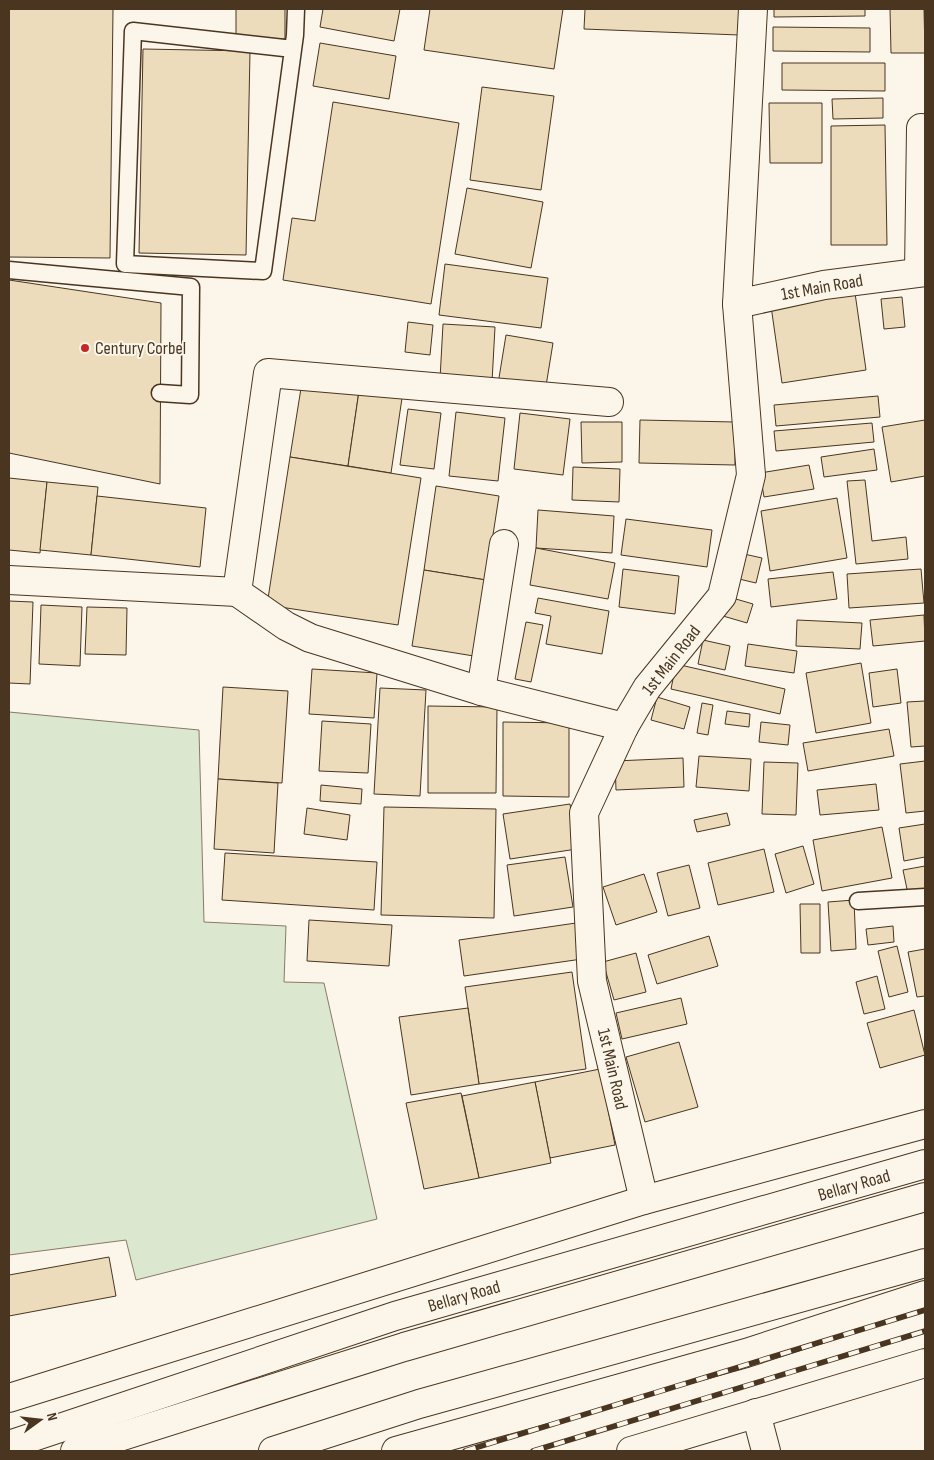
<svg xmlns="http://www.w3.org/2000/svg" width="934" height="1460" viewBox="0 0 934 1460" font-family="'Sofia Sans Condensed',sans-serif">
	<rect width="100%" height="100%" fill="#fbf6e9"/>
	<polygon fill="#dce7d0" stroke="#887966" points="9,712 199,730 204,922 286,926 284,982 324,983 377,1219 136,1280 126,1240 9,1255"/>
	<g fill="#ecdcbc" stroke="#4a3520">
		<polygon points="9,9 113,9 110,258 9,257"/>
		<polygon points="236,9 285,9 285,39 236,38"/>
		<polygon points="323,9 400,9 394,41 320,27"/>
		<polygon points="430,9 563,9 554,69 424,50"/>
		<polygon points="585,9 740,9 739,35 584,29"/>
		<polygon points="774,9 865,9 865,16 774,17"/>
		<polygon points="890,9 924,9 925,53 891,53"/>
		<polygon points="773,27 870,28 870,52 773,51"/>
		<polygon points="320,43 396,56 389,99 313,86"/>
		<polygon points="143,49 250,51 246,255 139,253"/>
		<polygon points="782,63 885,63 885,91 782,90"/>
		<polygon points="482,87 554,96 541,190 470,180"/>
		<polygon points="883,98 883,118 833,119 832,99"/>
		<polygon points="333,102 459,123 431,304 283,280 292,218 315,221"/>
		<polygon points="769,103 822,103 822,163 770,163"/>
		<polygon points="885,125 887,245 831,245 831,126"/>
		<polygon points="467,188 543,202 531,268 455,254"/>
		<polygon points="445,264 548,278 541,328 439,315"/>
		<polygon points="9,280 161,303 160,484 9,453"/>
		<polygon points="855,293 866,370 782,383 771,306"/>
		<polygon points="902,297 905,327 884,329 881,299"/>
		<polygon points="408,322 433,325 430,355 405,352"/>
		<polygon points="443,324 495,327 492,382 440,379"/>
		<polygon points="506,335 553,343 545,392 498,384"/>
		<polygon points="302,382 359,391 348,466 290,457"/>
		<polygon points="359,391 402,398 391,473 348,466"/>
		<polygon points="878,396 880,417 776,426 774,405"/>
		<polygon points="408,409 441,413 434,469 400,465"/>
		<polygon points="456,412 505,418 498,481 449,476"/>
		<polygon points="520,413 570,419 563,475 514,469"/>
		<polygon points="640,420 735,422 735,465 639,463"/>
		<polygon points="925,420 925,476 891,482 882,427"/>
		<polygon points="581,422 622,422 622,462 582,463"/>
		<polygon points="872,423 874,442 776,451 774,431"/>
		<polygon points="874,449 877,470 824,477 821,457"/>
		<polygon points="290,457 421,478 398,625 267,605"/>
		<polygon points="809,465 814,489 764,497 760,473"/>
		<polygon points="573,467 620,469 619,502 572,500"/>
		<polygon points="9,478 47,482 40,553 9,550"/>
		<polygon points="865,480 872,541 906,537 908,559 856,564 847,481"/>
		<polygon points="47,482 98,487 91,555 40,550"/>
		<polygon points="436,486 499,496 486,580 424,570"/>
		<polygon points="97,496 206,508 200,567 91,555"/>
		<polygon points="837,498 847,558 770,571 761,511"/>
		<polygon points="538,510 614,516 612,553 536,548"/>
		<polygon points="626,519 712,530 707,567 621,555"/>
		<polygon points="536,548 615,563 608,599 530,585"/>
		<polygon points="744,554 762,558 756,583 739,579"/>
		<polygon points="623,569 679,576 675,614 619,607"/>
		<polygon points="921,569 924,603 849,608 847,574"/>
		<polygon points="424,570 486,580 480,657 412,646"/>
		<polygon points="833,572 837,599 771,607 768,579"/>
		<polygon points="729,597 753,604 747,623 723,616"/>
		<polygon points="538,598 609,611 602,654 546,644 551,616 535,613"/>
		<polygon points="9,601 33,602 30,684 9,683"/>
		<polygon points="41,605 82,607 80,666 39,664"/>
		<polygon points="87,607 127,608 126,655 85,654"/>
		<polygon points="924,615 925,641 873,646 870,620"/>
		<polygon points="797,620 862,623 860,649 796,646"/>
		<polygon points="526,622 543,625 531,682 515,679"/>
		<polygon points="703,640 730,646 725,670 698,664"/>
		<polygon points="748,644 797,651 794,673 745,666"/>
		<polygon points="861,663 871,723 816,733 806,673"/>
		<polygon points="676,664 785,689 780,714 671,689"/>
		<polygon points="312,669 377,673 374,718 309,714"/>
		<polygon points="897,669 901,703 873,707 869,673"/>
		<polygon points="223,687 288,691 282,783 218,779"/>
		<polygon points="380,688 426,690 420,796 374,794"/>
		<polygon points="657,697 690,707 684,729 651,720"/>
		<polygon points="925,701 925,746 911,747 907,702"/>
		<polygon points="702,703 713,705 708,735 697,733"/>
		<polygon points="428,706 497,707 496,793 428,793"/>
		<polygon points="727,711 750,714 749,727 725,724"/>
		<polygon points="322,721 371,724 368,773 319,771"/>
		<polygon points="503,722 569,723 569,797 503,796"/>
		<polygon points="761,722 790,725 788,745 759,742"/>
		<polygon points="889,729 894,756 808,771 803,743"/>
		<polygon points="699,756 751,759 749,791 696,787"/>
		<polygon points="683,758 684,787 616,790 615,761"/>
		<polygon points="925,761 925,811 906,813 900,764"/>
		<polygon points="764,762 798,763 796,815 762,814"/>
		<polygon points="218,779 278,783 274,853 214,849"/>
		<polygon points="876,784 879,810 820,815 817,790"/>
		<polygon points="321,785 362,789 361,804 320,801"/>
		<polygon points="570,804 577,849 510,859 503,814"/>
		<polygon points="384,807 496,809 494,918 381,915"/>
		<polygon points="307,808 350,815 347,840 304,834"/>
		<polygon points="727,813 730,825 697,832 694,820"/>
		<polygon points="925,824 925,857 904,861 899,828"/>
		<polygon points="882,827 892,878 822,891 813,840"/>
		<polygon points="803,846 814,884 786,893 775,854"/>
		<polygon points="764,849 774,892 718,905 708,863"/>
		<polygon points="225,853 377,862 374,910 222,900"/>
		<polygon points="565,857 573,907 514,916 507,865"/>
		<polygon points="689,865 700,908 668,916 657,873"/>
		<polygon points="925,866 925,890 908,894 903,870"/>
		<polygon points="644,874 657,912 616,925 603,887"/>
		<polygon points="854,900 856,949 831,951 828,902"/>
		<polygon points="800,904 820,904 820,953 801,953"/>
		<polygon points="309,920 392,925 389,966 307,961"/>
		<polygon points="576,923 582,959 464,976 459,940"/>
		<polygon points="893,926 894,942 868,945 866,929"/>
		<polygon points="709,936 718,966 657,984 648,955"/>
		<polygon points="897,946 908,992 889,997 878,951"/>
		<polygon points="925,949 925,996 917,997 908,952"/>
		<polygon points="636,953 646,992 614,1000 603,962"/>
		<polygon points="572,972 586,1069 479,1084 465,987"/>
		<polygon points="877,976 885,1009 864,1014 856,982"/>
		<polygon points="681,998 687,1024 622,1039 616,1013"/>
		<polygon points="468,1008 479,1084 411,1095 399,1017"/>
		<polygon points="914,1010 925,1055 880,1068 867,1023"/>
		<polygon points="679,1042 698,1107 645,1122 626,1057"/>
		<polygon points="600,1069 615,1145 550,1158 535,1082"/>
		<polygon points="535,1082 551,1163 479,1178 462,1096"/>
		<polygon points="461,1093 479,1178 424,1189 406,1103"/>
		<polygon points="109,1257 116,1296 9,1316 9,1275"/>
	</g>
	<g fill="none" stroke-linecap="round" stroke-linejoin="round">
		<defs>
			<g id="lane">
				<polyline points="293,49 133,31 125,264 263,271 295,35 296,9"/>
				<polyline points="9,270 191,287 190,395 160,393"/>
				<polyline points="858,901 925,897"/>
			</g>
			<g id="street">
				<polyline points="919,272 921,128"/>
				<polyline points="737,304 824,285 925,272"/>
				<polyline points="9,580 237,592 268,373 609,402"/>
				<polyline points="237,592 286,626 310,638 481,691 624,727"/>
				<polyline points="481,691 504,544"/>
				<polyline points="644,1200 592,981 584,813 624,727 647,688 722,596 751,475 737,304 753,9"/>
				<polyline points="756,1413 766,1451"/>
			</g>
			<g id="secondary">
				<polyline points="9,1398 644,1200 925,1124"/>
				<polyline points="631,1451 925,1363"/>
			</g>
			<g id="highway">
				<polyline points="9,1445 395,1316 925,1164"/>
				<polyline points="75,1451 404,1347 925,1197"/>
				<polyline points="273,1451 419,1404 925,1263"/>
				<polyline points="396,1451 746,1353 925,1295"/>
			</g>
		</defs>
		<use href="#lane" stroke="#4a3520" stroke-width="19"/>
		<use href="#street" stroke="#4a3520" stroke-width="30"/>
		<use href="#secondary" stroke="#4a3520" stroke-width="30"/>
		<use href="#highway" stroke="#4a3520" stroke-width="30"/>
		<use href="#lane" stroke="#fbf6e9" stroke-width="16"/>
		<use href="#street" stroke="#fbf6e9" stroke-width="28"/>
		<use href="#secondary" stroke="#fbf6e9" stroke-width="28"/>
		<use href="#highway" stroke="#fbf6e9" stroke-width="28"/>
		<defs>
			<g id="rail">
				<polyline points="465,1451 925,1310"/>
				<polyline points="533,1451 925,1331"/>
			</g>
		</defs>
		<use href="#rail" stroke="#4a3520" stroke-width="5.5"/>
		<use href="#rail" stroke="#fbf6e9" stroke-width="4" stroke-dasharray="11" stroke-linecap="butt"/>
	</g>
	<circle fill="#c62828" stroke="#fbf6e9" stroke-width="2" cx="85" cy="348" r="5"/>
	<g text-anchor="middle" stroke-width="4" stroke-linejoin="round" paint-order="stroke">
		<g font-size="18" fill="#4a3520" stroke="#fbf6e9">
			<text transform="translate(822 287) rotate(-10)" y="6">1st Main Road</text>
			<text transform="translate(671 660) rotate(-52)" y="6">1st Main Road</text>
			<text transform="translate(613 1069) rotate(77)" y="6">1st Main Road</text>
			<text transform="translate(854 1185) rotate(-16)" y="6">Bellary Road</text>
			<text transform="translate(464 1296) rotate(-16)" y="6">Bellary Road</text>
		</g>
		<g font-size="18" fill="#4a3520" stroke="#fbf6e9" text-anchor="start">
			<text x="95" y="354">Century Corbel</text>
		</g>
	</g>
	<rect width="934" height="1460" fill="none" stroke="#4a3520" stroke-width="20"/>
	<g transform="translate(40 1420) rotate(75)" stroke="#fbf6e9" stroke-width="4" paint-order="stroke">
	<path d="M0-4L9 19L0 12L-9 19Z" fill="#4a3520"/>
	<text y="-8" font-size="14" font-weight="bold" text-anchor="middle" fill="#4a3520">N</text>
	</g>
</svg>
